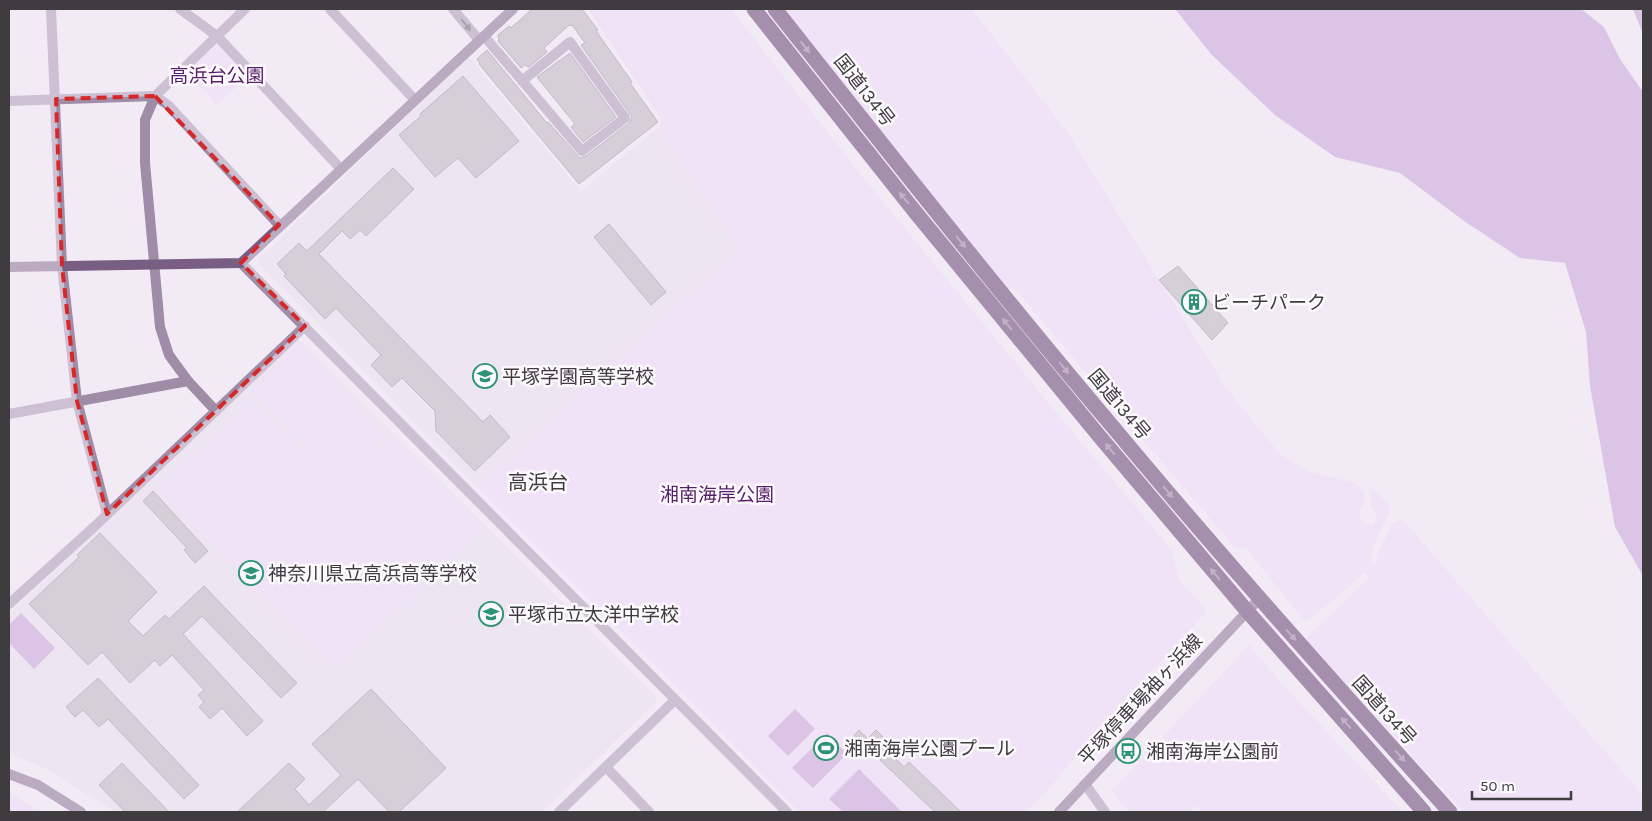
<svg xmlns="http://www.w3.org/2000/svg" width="1652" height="821" viewBox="0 0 1652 821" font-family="Karla,'Noto Sans JP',sans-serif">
	<rect width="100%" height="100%" fill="#f2ebf5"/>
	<g fill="#e9deed">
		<polygon points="469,57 581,191 659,127 740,250 478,488 258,263 259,258"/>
		<polygon points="296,340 302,341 656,696 656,702 542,812 116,812 46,769 9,753 9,614"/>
	</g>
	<g fill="#eed7f8">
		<polygon points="588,9 731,9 862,176 1075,435 1172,550 1179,579 1207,611 1082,748 1053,784 1027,812 799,812 683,693 478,488 739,250 659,127 661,119"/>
		<path d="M784 9H972L1068 133 1226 388 1280 454 1307 471 1355 483 1365 494 1364 504 1358 511C1360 519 1363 522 1371 525L1376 520 1375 510 1370 505 1371 486 1391 508 1373 547 1371 561 1375 566 1378 554 1392 524 1402 519 1643 795V812H1464L1305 639 1369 578 1365 572 1347 589 1307 621 1302 618 1246 548H1235L1016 290 998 287Z"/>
		<polygon points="217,44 247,77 217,105 187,72"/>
		<polygon points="297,344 387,435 341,480 252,389"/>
		<polygon points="251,401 342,484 392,436 483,529 334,670 158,487"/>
		<polygon points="1249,645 1294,697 1403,812 1203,812 1194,805 1191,812 1129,812 1112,791"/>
		<polygon points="9,793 43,812 9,812"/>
	</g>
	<g fill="#c295d2">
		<polygon points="1175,9 1643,9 1643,576 1615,527 1590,386 1586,332 1565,263 1520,258 1464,221 1400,173 1335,157 1275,115 1211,54"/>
		<polygon points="21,613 55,648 34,669 9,643 9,625"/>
		<polygon points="795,709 815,729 788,756 768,736"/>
		<polygon points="827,733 847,754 813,788 792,768"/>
		<polygon points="859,769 902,812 843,812 829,799"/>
	</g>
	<polygon fill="#f2ebf5" points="1581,9 1633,9 1643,34 1643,92 1620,59 1604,27"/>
	<g fill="#b3adb6" stroke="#857f88">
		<polygon points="532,9 582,9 598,30 596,31 632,82 630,83 658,122 579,184 479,64 480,63 477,59 487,50 547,123 548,122 580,158 586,156 629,123 632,117 581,45 585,43 572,25 570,26 569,25 544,48 547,52 529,67 528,67 525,65 521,68 498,41 499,40 498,35 509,26 511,28"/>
		<polygon points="570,53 616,117 583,142 571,127 575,124 537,77"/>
		<polygon points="463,76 519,141 476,178 458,158 435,177 399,135 421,116 420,114"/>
		<polygon points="393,168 414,189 366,236 360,230 350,239 342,231 319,254 483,422 490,415 510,437 475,471 436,431 435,411 402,378 392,387 371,365 381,355 336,308 325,319 284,276 286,274 277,264 299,243 307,251"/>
		<polygon points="609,224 666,292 651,305 594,237"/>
		<polygon points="1178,266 1228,323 1212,340 1159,280"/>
		<polygon points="153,491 208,551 195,563 184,550 187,548 143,501"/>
		<polygon points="100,533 157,592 128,621 143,636 165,615 169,619 204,586 297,683 281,698 202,616 183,634 263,721 247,736 222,708 210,719 199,707 204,702 198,695 204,690 172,655 160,666 155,660 130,683 102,652 88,665 29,604 79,557 77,555"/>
		<polygon points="98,678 199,785 184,799 108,719 99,727 83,710 75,717 66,707"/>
		<polygon points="371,689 446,768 399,812 389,812 358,779 323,812 237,812 289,763 305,779 295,789 309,805 341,775 312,744"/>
		<polygon points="859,730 867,738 859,747 851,739"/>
		<polygon points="876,730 893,747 888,751 904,767 909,762 961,812 935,812 880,760 886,754 869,737"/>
		<polygon points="122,763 169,812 125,812 99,785"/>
	</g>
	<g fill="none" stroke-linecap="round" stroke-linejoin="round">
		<g stroke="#a08ca7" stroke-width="10">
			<polyline points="51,9 62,266 77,401 107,514"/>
			<polyline points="180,9 217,36 341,169"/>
			<polyline points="330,9 415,100"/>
			<polyline points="453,9 479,40"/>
			<polyline points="484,36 582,151 625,118 570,42 522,81"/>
			<polyline points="9,101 155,96 168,105 279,225"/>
			<polyline points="241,263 787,812"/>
			<polyline points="216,411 188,381 169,355 160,327 145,163 145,120 155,96 245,9"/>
			<polyline points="9,414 188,381"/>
			<polyline points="9,604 94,527 305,326"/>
			<polyline points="606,767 649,812"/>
			<polyline points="1085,784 1105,812"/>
			<polyline points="559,812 675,700"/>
		</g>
		<g stroke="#795e84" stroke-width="10">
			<polyline points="9,267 241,263 513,9"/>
			<polyline points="9,774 38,785 81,812"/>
			<polyline points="1059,812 1259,599"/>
		</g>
		<g stroke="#472054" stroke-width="15">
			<polyline points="754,9 916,213 1100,437 1247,611 1424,812"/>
			<path d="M775 9C886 149 997 290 1113 427 1222 558 1336 685 1450 812"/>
		</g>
	</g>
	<defs><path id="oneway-solid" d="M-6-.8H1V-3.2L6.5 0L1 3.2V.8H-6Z" transform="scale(1.25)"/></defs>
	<use fill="#524c54" href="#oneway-solid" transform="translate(466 25) rotate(51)"/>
	<g fill="#876c90">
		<use href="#oneway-solid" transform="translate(805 47) rotate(52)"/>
		<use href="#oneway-solid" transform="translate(904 198) rotate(-129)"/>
		<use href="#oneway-solid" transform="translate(961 242) rotate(51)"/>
		<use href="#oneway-solid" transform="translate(1007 324) rotate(-129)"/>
		<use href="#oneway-solid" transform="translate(1064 368) rotate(51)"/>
		<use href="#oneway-solid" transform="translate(1110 449) rotate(-130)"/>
		<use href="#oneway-solid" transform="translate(1168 492) rotate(50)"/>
		<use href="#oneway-solid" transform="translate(1215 574) rotate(-130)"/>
		<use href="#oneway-solid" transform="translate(1291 635) rotate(48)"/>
		<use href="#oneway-solid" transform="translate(1346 723) rotate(-131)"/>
		<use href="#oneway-solid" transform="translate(1400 756) rotate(48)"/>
	</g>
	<path d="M0 0H1652V821H0ZM155 96 279 225 241 263 305 326 107 514 77 401 62 266 56 99Z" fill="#f2ebf5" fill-opacity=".55" fill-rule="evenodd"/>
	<path fill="none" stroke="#d62828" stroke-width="4" stroke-dasharray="10 6" stroke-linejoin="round" d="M155 96 279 225 241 263 305 326 107 514 77 401 62 266 56 99Z"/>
	<defs>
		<symbol id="building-ring" viewBox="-11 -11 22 22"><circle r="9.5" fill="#fdfafe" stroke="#2c9472" stroke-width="1.5"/><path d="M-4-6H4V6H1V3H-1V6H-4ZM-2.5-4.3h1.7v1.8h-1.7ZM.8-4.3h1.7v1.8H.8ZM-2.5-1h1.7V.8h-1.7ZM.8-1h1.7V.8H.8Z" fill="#2c9472"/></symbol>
		<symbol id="school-ring" viewBox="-11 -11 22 22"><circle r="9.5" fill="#fdfafe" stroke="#2c9472" stroke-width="1.5"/><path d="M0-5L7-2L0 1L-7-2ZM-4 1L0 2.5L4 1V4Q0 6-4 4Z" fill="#2c9472"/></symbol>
		<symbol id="stadium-ring" viewBox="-11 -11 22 22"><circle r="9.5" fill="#fdfafe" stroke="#2c9472" stroke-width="1.5"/><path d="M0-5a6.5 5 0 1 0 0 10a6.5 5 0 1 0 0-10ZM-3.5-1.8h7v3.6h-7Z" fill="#2c9472"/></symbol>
		<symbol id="bus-ring" viewBox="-11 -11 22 22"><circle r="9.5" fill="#fdfafe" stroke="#2c9472" stroke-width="1.5"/><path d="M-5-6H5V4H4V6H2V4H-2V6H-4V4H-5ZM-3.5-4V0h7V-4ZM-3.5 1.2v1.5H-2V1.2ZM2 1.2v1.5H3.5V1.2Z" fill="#2c9472"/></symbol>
	</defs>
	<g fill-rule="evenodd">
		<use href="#building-ring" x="1180" y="288" width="28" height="28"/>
		<use href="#school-ring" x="471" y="362" width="28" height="28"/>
		<use href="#school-ring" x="237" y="559" width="28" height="28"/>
		<use href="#school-ring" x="477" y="600" width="28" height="28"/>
		<use href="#stadium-ring" x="812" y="734" width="28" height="28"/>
		<use href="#bus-ring" x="1114" y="737" width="28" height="28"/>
	</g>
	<g text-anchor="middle" stroke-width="5" stroke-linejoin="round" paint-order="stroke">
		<g font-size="19" fill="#561f68" stroke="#fdfafe">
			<text x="217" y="82">高浜台公園</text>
			<text x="717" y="501">湘南海岸公園</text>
		</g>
		<g font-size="19" fill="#3e3c3f" stroke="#fdfafe">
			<text transform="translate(865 90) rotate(52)" y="7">国道134号</text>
			<text transform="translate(1120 404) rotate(50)" y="7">国道134号</text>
			<text transform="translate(1140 699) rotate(-47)" y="7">平塚停車場袖ヶ浜線</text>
			<text transform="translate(1385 710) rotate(48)" y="7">国道134号</text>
		</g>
		<g font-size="19" fill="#3e3c3f" stroke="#fdfafe" text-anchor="start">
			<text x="1212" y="309">ビーチパーク</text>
			<text x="502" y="383">平塚学園高等学校</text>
			<text x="268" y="580">神奈川県立高浜高等学校</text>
			<text x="508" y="621">平塚市立太洋中学校</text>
			<text x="844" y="755">湘南海岸公園プール</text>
			<text x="1146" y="758">湘南海岸公園前</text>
		</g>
		<g font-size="20" fill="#3e3c3f" stroke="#fdfafe">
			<text x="538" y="489">高浜台</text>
		</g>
	</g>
	<rect width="1652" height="821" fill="none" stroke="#3e3c3f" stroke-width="20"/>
	<path d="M1472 791v8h99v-8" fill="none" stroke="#3e3c3f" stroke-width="2.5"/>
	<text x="1480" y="791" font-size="15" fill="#3e3c3f" stroke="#fdfafe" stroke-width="4" paint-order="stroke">50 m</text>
</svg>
